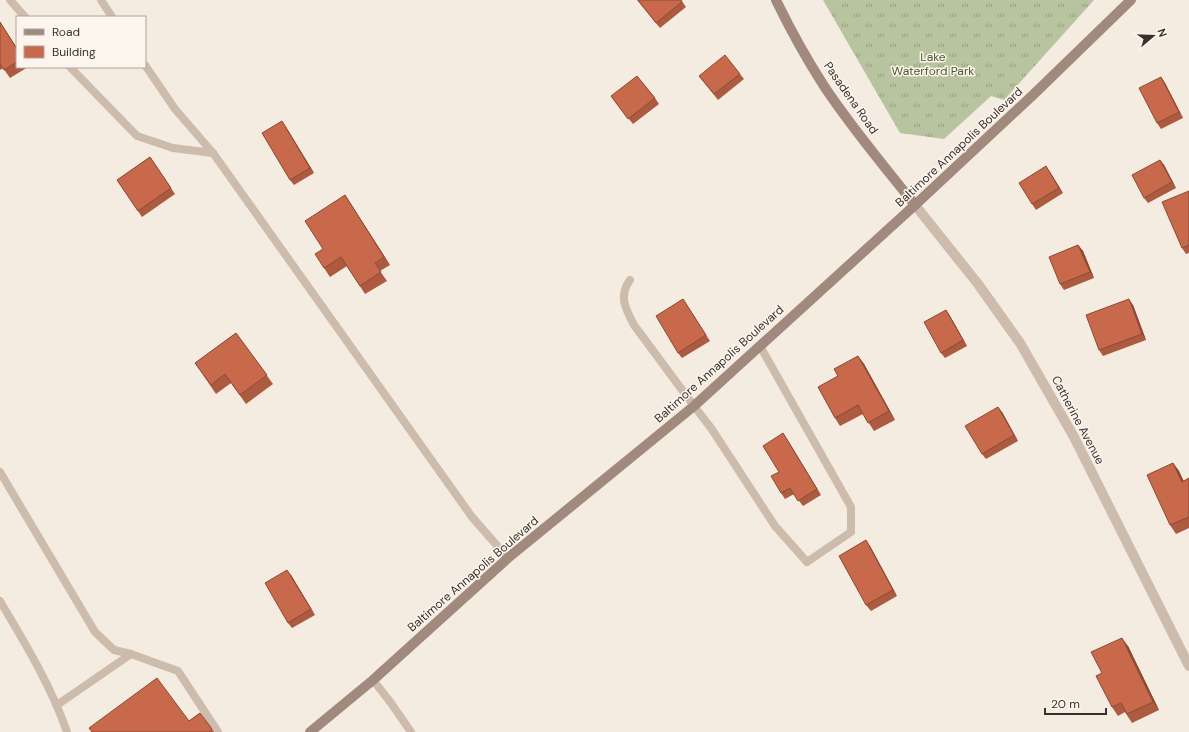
<svg xmlns="http://www.w3.org/2000/svg" width="1189" height="732" viewBox="0 0 1189 732" font-family="'DM Sans',sans-serif">
	<defs>
		<pattern id="grass-tufts" width="24" height="20" patternUnits="userSpaceOnUse"><rect width="24" height="20" fill="#b8c4a0"/><path d="M3 7l-1-3M5 7V3M7 7l1-3M15 17l-1-3M17 17v-4M19 17l1-3" fill="none" stroke="#97a083"/></pattern>
	</defs>
	<rect width="100%" height="100%" fill="#f4ebe1"/>
	<polygon fill="url(#grass-tufts)" points="823,0 1094,0 1004,100 991,96 944,139 900,133"/>
	<g fill="none" stroke-linecap="round" stroke-linejoin="round">
		<g stroke="#cdbbac" stroke-width="8">
			<polyline points="10,0 25,17"/>
			<polyline points="101,0 112,17"/>
			<polyline points="145,65 175,109 213,153 472,517 508,558"/>
			<polyline points="70,67 137,136 173,148 213,153"/>
			<path d="M630 280C618 296 626 310 634 325L694 406 711 428 775 526 807 562 851 532V507L760 346"/>
			<polyline points="0,472 95,632 114,650 131,654 178,671 218,732"/>
			<path d="M0 601C25 643 51 686 67 732"/>
			<polyline points="373,680 391,703 411,732"/>
			<polyline points="57,705 131,654"/>
		</g>
		<polyline stroke="#cdbbac" stroke-width="10" points="915,205 978,284 1020,343 1074,437 1189,666"/>
		<g stroke="#a18a7d" stroke-width="10">
			<path d="M776 0C790 29 806 58 824 86 851 127 884 166 915 205"/>
			<polyline points="310,732 373,680 508,558 694,406 915,205 1034,94 1131,0"/>
		</g>
	</g>
	<g fill="#ac5a40">
		<polygon points="637,0 681,0 686,7 660,28"/>
		<polygon points="0,22 17,48 17,67 28,67 10,78 3,68 0,70"/>
		<polygon points="740,74 744,79 718,100 699,76"/>
		<polygon points="1161,77 1165,83 1183,118 1161,129 1157,123"/>
		<polygon points="611,96 655,98 659,104 633,124"/>
		<polygon points="286,127 314,173 294,185 290,180"/>
		<polygon points="150,157 175,194 142,217 117,180"/>
		<polygon points="1160,160 1164,165 1176,188 1148,203 1144,198"/>
		<polygon points="1050,172 1063,193 1036,210 1032,204"/>
		<polygon points="1189,191 1189,253 1186,254 1182,248"/>
		<polygon points="345,195 390,265 380,271 387,281 365,294 347,266 330,277 324,268 323,249"/>
		<polygon points="1078,245 1083,251 1094,278 1064,290 1060,284"/>
		<polygon points="683,299 710,341 682,358 678,353"/>
		<polygon points="1133,305 1146,340 1103,356 1099,350"/>
		<polygon points="946,310 950,316 967,346 945,358 941,353"/>
		<polygon points="236,333 273,384 246,404 231,383 216,394 195,363"/>
		<polygon points="858,356 864,364 895,420 874,431 863,414 840,426 835,418 838,376"/>
		<polygon points="1002,412 1018,441 986,459 982,454"/>
		<polygon points="787,439 821,495 803,506 794,494 785,499 781,493 779,472"/>
		<polygon points="1173,463 1179,471 1183,481 1189,478 1189,528 1176,534 1170,525"/>
		<polygon points="870,546 897,596 871,611 866,605"/>
		<polygon points="291,575 315,615 292,628 288,623"/>
		<polygon points="1128,646 1159,710 1132,723 1125,712 1118,716 1112,707 1102,673"/>
		<polygon points="200,713 214,732 92,732 189,721"/>
	</g>
	<g fill="#8c4a34">
		<polygon points="1161,77 1165,83 1183,118 1179,112"/>
		<polygon points="282,121 286,127 314,173 310,168"/>
		<polygon points="1160,160 1164,165 1176,188 1172,182"/>
		<polygon points="1046,166 1050,172 1063,193 1059,188"/>
		<polygon points="345,195 351,204 390,265 384,257"/>
		<polygon points="1078,245 1083,251 1094,278 1090,272"/>
		<polygon points="1129,299 1133,305 1146,340 1142,334"/>
		<polygon points="946,310 950,316 967,346 963,340"/>
		<polygon points="858,356 864,364 895,420 889,411"/>
		<polygon points="998,407 1002,412 1018,441 1014,435"/>
		<polygon points="783,433 787,439 821,495 817,489"/>
		<polygon points="1173,463 1179,471 1188,490 1182,482"/>
		<polygon points="866,540 870,546 897,596 893,590"/>
		<polygon points="287,570 291,575 315,615 311,609"/>
		<polygon points="1122,638 1128,646 1159,710 1153,702"/>
	</g>
	<g fill="#c8694b" stroke="#8c4a34">
		<polygon points="638,0 681,0 682,2 656,23"/>
		<polygon points="0,22 17,49 17,62 4,70 0,64"/>
		<polygon points="725,55 740,74 714,94 699,76"/>
		<polygon points="637,76 655,98 628,119 611,96"/>
		<polygon points="1161,77 1179,112 1157,123 1139,88"/>
		<polygon points="282,121 310,168 290,180 262,133"/>
		<polygon points="150,157 171,188 138,211 117,180"/>
		<polygon points="1160,160 1172,182 1144,198 1132,175"/>
		<polygon points="1046,166 1059,188 1032,204 1019,183"/>
		<polygon points="1189,191 1189,245 1182,248 1162,202"/>
		<polygon points="345,195 384,257 375,263 381,272 360,286 341,257 324,268 315,254 323,249 305,221"/>
		<polygon points="1078,245 1090,272 1060,284 1049,257"/>
		<polygon points="683,299 706,335 678,353 656,316"/>
		<polygon points="1129,299 1142,334 1099,350 1086,315"/>
		<polygon points="946,310 963,340 941,353 924,322"/>
		<polygon points="236,333 267,375 240,395 225,374 211,385 195,363"/>
		<polygon points="858,356 889,411 868,423 858,405 835,418 818,387 838,376 834,369"/>
		<polygon points="998,407 1014,435 982,454 965,426"/>
		<polygon points="783,433 817,489 798,501 790,488 781,493 771,476 779,472 763,446"/>
		<polygon points="1173,463 1182,482 1189,478 1189,517 1170,525 1147,475"/>
		<polygon points="866,540 893,590 866,605 839,556"/>
		<polygon points="287,570 311,609 288,623 265,583"/>
		<polygon points="1122,638 1153,702 1127,714 1121,703 1112,707 1096,676 1102,673 1091,652"/>
		<polygon points="157,678 189,721 200,713 212,729 209,732 92,732 89,728"/>
	</g>
	<g text-anchor="middle" stroke-width="3" stroke-linejoin="round" paint-order="stroke">
		<g font-size="12" fill="#4a5a2e" stroke="#fbf5ee">
			<text x="933" y="61">Lake<tspan x="933" dy="14">Waterford Park</tspan></text>
		</g>
		<g font-size="12" fill="#3b302b" stroke="#fbf5ee">
			<text transform="translate(851 98) rotate(55)" y="4">Pasadena Road</text>
			<text transform="translate(959 147) rotate(-43)" y="4">Baltimore Annapolis Boulevard</text>
			<text transform="translate(719 364) rotate(-42)" y="4">Baltimore Annapolis Boulevard</text>
			<text transform="translate(1078 420) rotate(62)" y="4">Catherine Avenue</text>
			<text transform="translate(473 574) rotate(-41)" y="4">Baltimore Annapolis Boulevard</text>
		</g>
	</g>
	<rect x="16" y="16" width="130" height="52" fill="#fbf5ee" stroke="#aea6a0"/>
	<rect x="24" y="29" width="20" height="6" fill="#a18a7d" stroke="#aea6a0"/>
	<text x="52" y="36" font-size="12" fill="#3b302b">Road</text>
	<rect x="24" y="46" width="20" height="12" fill="#c8694b" stroke="#aea6a0"/>
	<text x="52" y="56" font-size="12" fill="#3b302b">Building</text>
	<g transform="translate(1153 36) rotate(71)" stroke="#fbf5ee" stroke-width="3" paint-order="stroke">
	<path d="M0-3L7 15L0 10L-7 15Z" fill="#3b302b"/>
	<text y="-6" font-size="11" font-weight="bold" text-anchor="middle" fill="#3b302b">N</text>
	</g>
	<path d="M1045 708v6h61v-6" fill="none" stroke="#3b302b" stroke-width="2"/>
	<text x="1051" y="708" font-size="12" fill="#3b302b" stroke="#fbf5ee" stroke-width="3" paint-order="stroke">20 m</text>
</svg>
